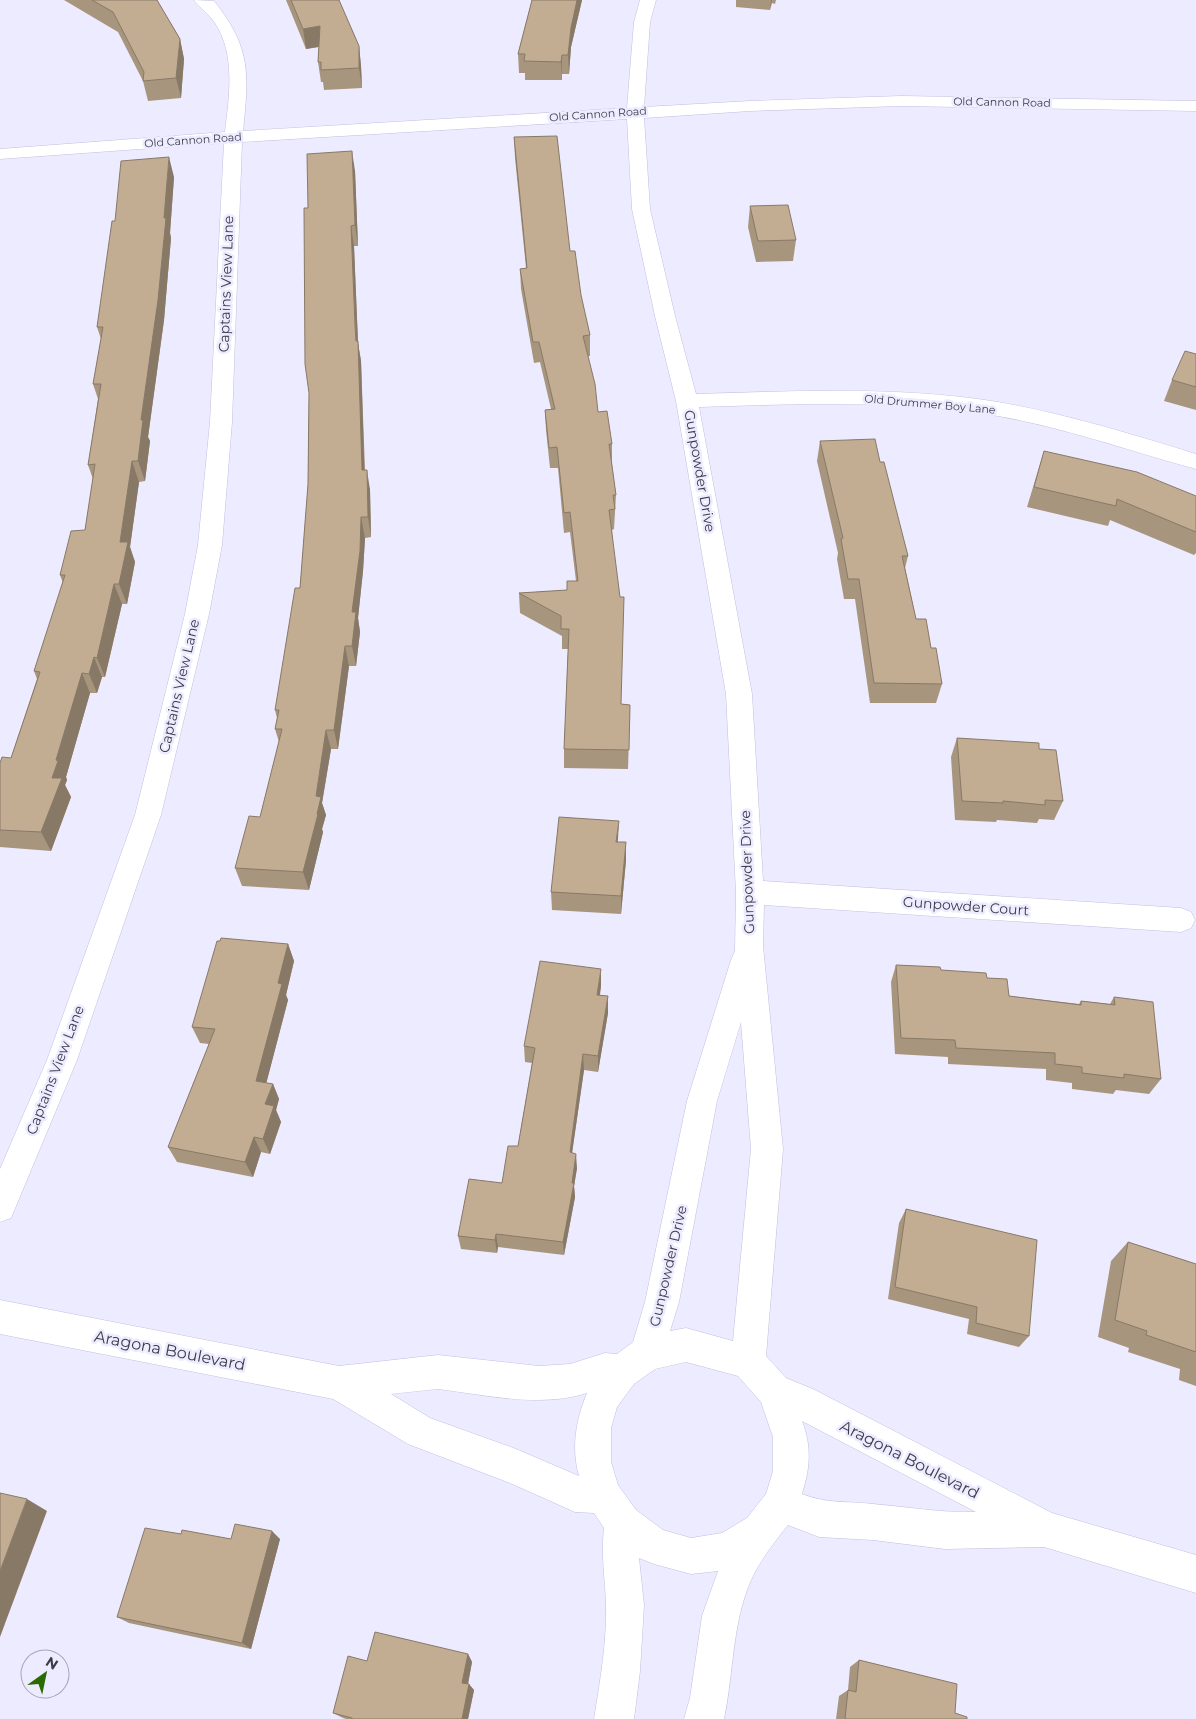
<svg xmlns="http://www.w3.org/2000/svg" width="1196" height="1719" viewBox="0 0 1196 1719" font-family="Montserrat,sans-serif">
	<rect width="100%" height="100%" fill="#edebff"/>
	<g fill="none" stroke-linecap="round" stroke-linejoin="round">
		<defs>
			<path id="minor" d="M194 0 214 1C251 47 249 74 243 131L627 108 634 22 640 0H656L650 22 644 107 750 101 901 96 1196 101V111L901 106 750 111 644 118 650 209 675 316 696 394C796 391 899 386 998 402 1066 414 1131 434 1196 454V469C1130 451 1066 428 998 416 900 399 798 404 699 407L752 694 763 881 1181 908 1191 912 1195 920 1191 928 1181 932 764 905 763 946 783 1149 766 1356 786 1378 815 1390 1052 1513 1196 1555V1593L1044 1547 945 1549 873 1540 819 1537 788 1525C776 1540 764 1555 755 1572 732 1615 734 1672 724 1719H684L690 1698 702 1616 718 1571 691 1574 654 1564 639 1558 644 1605 640 1671 634 1719H594C600 1681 607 1642 606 1604 605 1577 601 1556 604 1528L594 1513 575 1512 510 1483 408 1444 333 1399 0 1334V1300L339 1366 438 1355 539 1366 570 1364 605 1353 617 1354 633 1342 645 1302 687 1101 731 960 735 951 736 892 726 694 676 401 655 316 632 209 627 119 242 142 232 422 222 545 209 614 161 815 77 1060 11 1218 0 1222V1169L47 1060 135 815 185 614 198 545 210 422 224 143 0 159V149L225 132C229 97 236 55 215 23 209 14 200 8 194 0ZM741 1022 751 1149 733 1341 686 1328 670 1331 679 1302 717 1101ZM686 1362 738 1376 761 1402 773 1437V1471L766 1494 747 1518 722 1533 691 1538 663 1530 636 1510 618 1485 611 1462V1428L617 1407 634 1384 655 1369ZM438 1389C487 1395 540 1408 587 1393 576 1420 571 1447 579 1476L516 1449 430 1418 391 1394ZM802 1421 976 1512C941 1513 908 1507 873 1504 848 1501 827 1504 802 1494 810 1468 812 1447 802 1421Z"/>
		</defs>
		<use href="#minor" stroke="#c2bfde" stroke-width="1"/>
		<use href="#minor" fill="#fff" fill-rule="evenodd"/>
	</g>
	<g fill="#a7957e">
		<polygon points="64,0 157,0 180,39 184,59 181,98 148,101 143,81 118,32"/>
		<polygon points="286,0 339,0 359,46 361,66 362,88 324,90 323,82 321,82 318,62 319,47 306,49"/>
		<polygon points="532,0 582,0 571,47 569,74 562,74 562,80 525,80 525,73 519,73 518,54"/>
		<polygon points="736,0 776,0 775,4 772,3 770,10 736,7"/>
		<polygon points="514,137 570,251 590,335 590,356 588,356 598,412 612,444 612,465 616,495 614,529 612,530 621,704 630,705 628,769 564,768 564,749 568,649 562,649 562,636 520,613 519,593 567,590 576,581 570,532 564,533 558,468 550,468 546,430 545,410 551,409 540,362 534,363 521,289 520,269 526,268 515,158"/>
		<polygon points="355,171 358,246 354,246 358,343 361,361 365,470 370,490 371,537 365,538 363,571 358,618 360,632 356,666 349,666 338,749 331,749 322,803 326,815 322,829 323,832 309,890 242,886 235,868 260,817 279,742 275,729 277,718 275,710 300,588 308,484 309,393"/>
		<polygon points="174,177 170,233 171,238 164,320 148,437 150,441 145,481 139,482 130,547 135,562 127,604 122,604 105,677 102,677 97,693 90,693 66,777 67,780 65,785 71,797 51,851 0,847 0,763 11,758 37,679 34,671 63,583 60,575 85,530 93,479 88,465 98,399 93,384 101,339 97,327 115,221"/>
		<polygon points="750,206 796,240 793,261 756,262 748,227"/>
		<polygon points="1196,354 1196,410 1164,401 1172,380"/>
		<polygon points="820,441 880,462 908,556 905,568 916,619 931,648 942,684 936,703 870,703 855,599 844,599 837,559 838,553 817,461"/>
		<polygon points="1044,451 1196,496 1196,553 1194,555 1110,520 1108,526 1027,507"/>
		<polygon points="957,738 1039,749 1063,801 1054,820 1039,819 1037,823 997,820 996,822 955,820 951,757"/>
		<polygon points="618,842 626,860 621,914 552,910 551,892"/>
		<polygon points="288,944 294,961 286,995 288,1000 266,1083 273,1084 279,1099 276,1110 281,1122 270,1154 261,1152 253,1177 177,1162 168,1147 209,1044 200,1043 192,1027"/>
		<polygon points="896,965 941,970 987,978 1009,996 1079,1004 1081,1001 1110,1004 1114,997 1161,1079 1149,1094 1116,1090 1113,1094 1072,1089 1072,1083 1046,1080 1046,1069 948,1064 948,1057 895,1054 891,982"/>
		<polygon points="601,986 600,995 608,1013 598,1072 584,1070 572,1153 577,1168 574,1186 575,1197 564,1255 498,1247 497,1253 461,1249 458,1236 502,1183 518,1146 532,1063 525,1062 524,1046"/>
		<polygon points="906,1209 1029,1336 1019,1347 967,1334 969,1319 888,1299 899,1223"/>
		<polygon points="1128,1242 1196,1264 1196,1386 1179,1380 1180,1369 1128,1352 1129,1348 1098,1337 1111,1261"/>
		<polygon points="181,1534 231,1539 280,1539 251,1649 129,1623 117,1617"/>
		<polygon points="468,1654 472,1662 468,1684 474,1690 468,1719 346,1719 343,1718 333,1713 367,1661"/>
		<polygon points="859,1660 955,1713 967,1719 836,1719 839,1696 848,1690 850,1667"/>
	</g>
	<g fill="#887967">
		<polygon points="577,0 582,0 571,47 569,74 568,55 571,28"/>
		<polygon points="771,0 772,0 770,10"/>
		<polygon points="320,26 323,46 306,49 303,29"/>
		<polygon points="180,39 184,59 181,98 176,78"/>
		<polygon points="359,46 361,66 362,88 359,68"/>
		<polygon points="562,55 562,80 561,62"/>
		<polygon points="352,151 355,171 358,246 355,225"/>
		<polygon points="169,157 174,177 170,233 171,238 164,320 148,437 150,441 145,481 138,461 141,420 164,218"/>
		<polygon points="351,226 354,246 358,343 361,361 365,490 362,470"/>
		<polygon points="132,461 139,482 130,547 135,562 127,604 119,584 120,542"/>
		<polygon points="367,470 370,490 371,537 368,517"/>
		<polygon points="361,517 365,538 363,571 358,618 360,632 356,666 352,646 352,612"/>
		<polygon points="114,584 122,604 105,677 97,658"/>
		<polygon points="345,646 349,666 338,749 334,730"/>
		<polygon points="94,657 102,677 97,693 89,674"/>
		<polygon points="82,673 90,693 66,777 67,780 65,785 71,797 51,851 41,832 56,760"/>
		<polygon points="326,730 331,749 322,803 326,815 322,829 323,832 309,890 303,872 317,814 316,796"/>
		<polygon points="619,821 618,839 616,860 616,842"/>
		<polygon points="626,842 626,860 621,914 621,896"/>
		<polygon points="288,944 294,961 286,995 288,1000 263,1096 256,1081 278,983"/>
		<polygon points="601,969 601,986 597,1011 597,995"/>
		<polygon points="608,996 608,1013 598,1072 598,1056"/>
		<polygon points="583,1054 584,1070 570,1167 570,1152"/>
		<polygon points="273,1084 279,1099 276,1110 281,1122 270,1154 263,1139 265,1104"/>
		<polygon points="254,1137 261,1152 253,1177 245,1162"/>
		<polygon points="576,1154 577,1168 574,1186 575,1197 564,1255 563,1242"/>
		<polygon points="496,1234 498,1247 497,1253 495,1240"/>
		<polygon points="27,1499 47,1511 0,1637 0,1571"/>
		<polygon points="272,1531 280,1539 251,1649 242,1643"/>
		<polygon points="468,1654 472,1662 467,1689 462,1683"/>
		<polygon points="469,1684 474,1690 468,1719 462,1719"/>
	</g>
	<g fill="#c2ad93" stroke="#887967">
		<polygon points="92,0 157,0 180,39 176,78 143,81 144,72 113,12"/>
		<polygon points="291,0 339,0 359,46 359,68 321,70 321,62 318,62 320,26 303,29"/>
		<polygon points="532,0 577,0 571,28 568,55 562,55 561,62 524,61 525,54 518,54"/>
		<polygon points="557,136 570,251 575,251 581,295 590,335 583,336 595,384 598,412 607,411 612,444 609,444 616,495 613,495 615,509 609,510 620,597 624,597 621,704 630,705 629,750 564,749 569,629 561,629 561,616 519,593 567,590 567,581 578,581 570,512 564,513 557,447 549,448 545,410 555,409 539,342 533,342 520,269 527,268 514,137"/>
		<polygon points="352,151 355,225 351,226 355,325 356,341 358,341 362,470 367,470 368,517 361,517 360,551 352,612 356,612 352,646 345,646 334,730 326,730 316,796 321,797 317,814 318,814 303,872 235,868 249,816 260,817 282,729 275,729 279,710 275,710 295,588 300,588 308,484 309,393 305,364 304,208 308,208 307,154"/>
		<polygon points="169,157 164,218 166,218 158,300 141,420 143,420 138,461 132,461 120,542 128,542 119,584 114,584 97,658 94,657 89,674 82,673 56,760 58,761 52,778 62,778 41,832 0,830 0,763 2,757 11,758 40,672 34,671 65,575 60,575 71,531 85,530 95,464 88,465 101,384 93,384 103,327 97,327 112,221 115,221 121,161"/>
		<polygon points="788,205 796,240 758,241 750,206"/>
		<polygon points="1185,351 1196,354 1196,387 1172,380"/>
		<polygon points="875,439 880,462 884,462 908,556 902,556 916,619 926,619 931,648 936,648 942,684 874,683 859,579 848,579 841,539 843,538 820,441"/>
		<polygon points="1044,451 1137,472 1196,496 1196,532 1117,499 1116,506 1034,487"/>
		<polygon points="957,738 1039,743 1039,749 1056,750 1063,801 1045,800 1045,805 1003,801 1003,803 962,801"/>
		<polygon points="559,817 619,821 616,842 626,842 621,896 551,892"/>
		<polygon points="221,938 288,944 278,983 282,984 256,1081 273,1084 265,1104 274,1106 263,1139 254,1137 245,1162 168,1147 215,1029 192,1027 217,941 220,941"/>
		<polygon points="540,961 601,969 597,995 608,996 598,1056 583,1054 570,1152 576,1154 572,1183 574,1183 563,1242 496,1234 495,1240 458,1236 469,1179 502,1183 508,1146 518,1146 535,1048 524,1046"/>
		<polygon points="896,965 940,967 941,970 986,973 987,978 1007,979 1009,996 1081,1005 1081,1001 1115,1005 1114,997 1153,1002 1161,1079 1124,1074 1124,1078 1082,1073 1082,1067 1055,1064 1055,1053 956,1048 955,1040 901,1038"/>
		<polygon points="906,1209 1037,1240 1029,1336 976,1323 977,1307 895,1287"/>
		<polygon points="1128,1242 1196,1264 1196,1352 1146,1335 1147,1331 1115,1320"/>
		<polygon points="0,1493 27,1499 0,1571"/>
		<polygon points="235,1524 272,1531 242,1643 117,1617 145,1528 181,1534 182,1530 231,1539"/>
		<polygon points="375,1632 468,1654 462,1683 469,1684 462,1719 352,1719 352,1718 333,1713 348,1656 367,1661"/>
		<polygon points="859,1660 957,1684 955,1713 967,1717 967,1719 845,1719 848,1690 856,1692"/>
	</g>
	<g text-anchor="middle" stroke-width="5" stroke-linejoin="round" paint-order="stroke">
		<g font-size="11" fill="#3c3b47" stroke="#edebff">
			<text transform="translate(1002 102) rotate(1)" y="4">Old Cannon Road</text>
			<text transform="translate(598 114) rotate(-4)" y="4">Old Cannon Road</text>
			<text transform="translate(193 140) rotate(-4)" y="4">Old Cannon Road</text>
			<text transform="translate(930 404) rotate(5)" y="4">Old Drummer Boy Lane</text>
		</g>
		<g font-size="14" fill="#3c3b47" stroke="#edebff">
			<text transform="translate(226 284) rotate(-88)" y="5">Captains View Lane</text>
			<text transform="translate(700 471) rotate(80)" y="5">Gunpowder Drive</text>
			<text transform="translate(179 686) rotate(-77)" y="5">Captains View Lane</text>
			<text transform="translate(747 872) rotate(-92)" y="5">Gunpowder Drive</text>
			<text transform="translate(966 906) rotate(4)" y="5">Gunpowder Court</text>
			<text transform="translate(55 1070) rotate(-69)" y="5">Captains View Lane</text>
			<text transform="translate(668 1266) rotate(-77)" y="5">Gunpowder Drive</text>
		</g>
		<g font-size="16" fill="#3c3b47" stroke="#edebff">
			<text transform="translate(170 1350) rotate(11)" y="6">Aragona Boulevard</text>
			<text transform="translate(910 1459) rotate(27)" y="6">Aragona Boulevard</text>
		</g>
	</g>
	<g transform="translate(45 1674) rotate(33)"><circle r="24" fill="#edebff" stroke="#a6a5b5"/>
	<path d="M0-4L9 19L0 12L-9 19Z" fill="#296b01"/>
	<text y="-8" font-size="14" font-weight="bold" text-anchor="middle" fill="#3c3b47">N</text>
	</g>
</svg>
